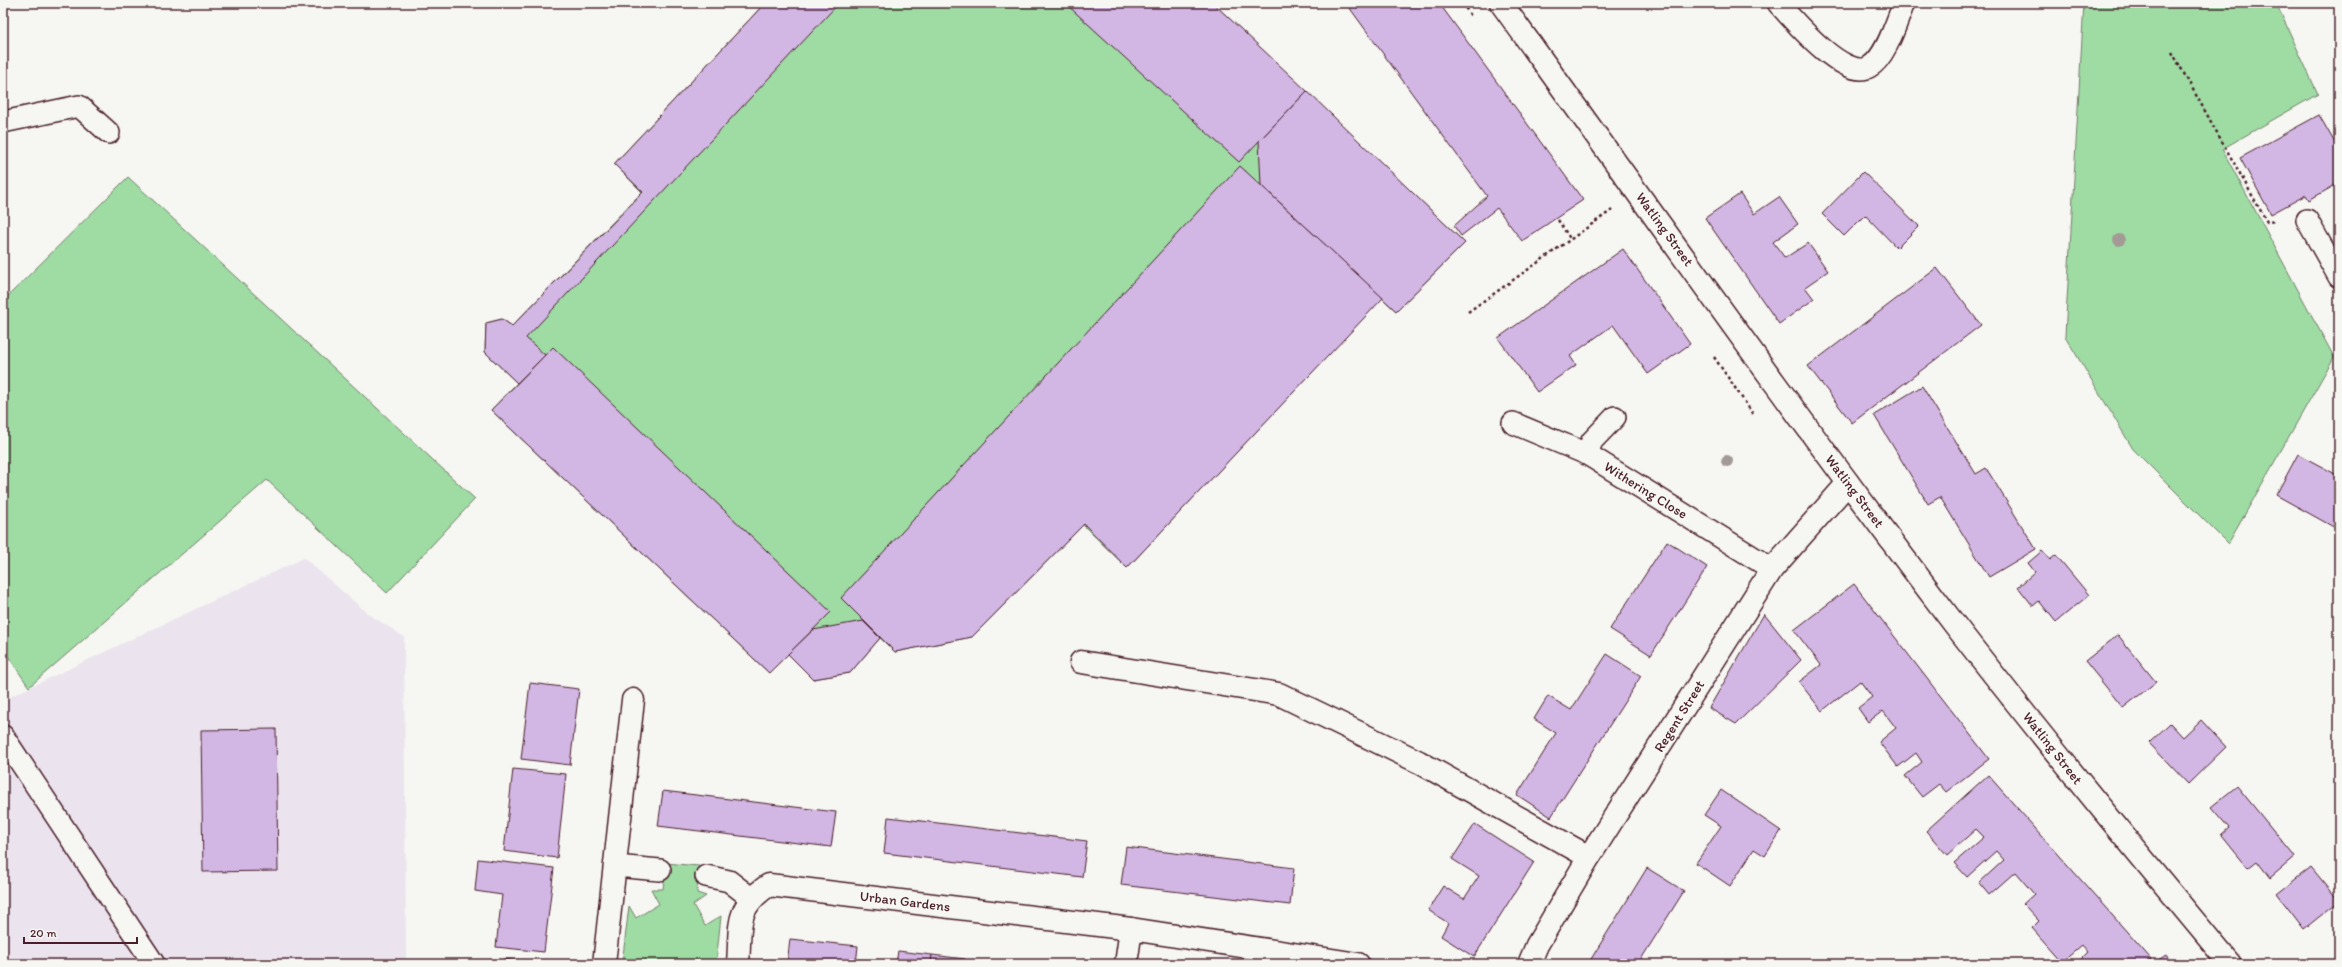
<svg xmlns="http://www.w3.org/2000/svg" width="2342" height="967" viewBox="0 0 2342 967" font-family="Itim,sans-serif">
	<rect width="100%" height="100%" fill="#f6f6f2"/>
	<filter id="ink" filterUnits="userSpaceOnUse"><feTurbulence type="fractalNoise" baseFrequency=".025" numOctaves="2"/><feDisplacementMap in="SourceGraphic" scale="8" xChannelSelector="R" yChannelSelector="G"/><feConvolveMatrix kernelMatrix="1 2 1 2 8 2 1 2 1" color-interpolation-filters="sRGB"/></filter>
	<g filter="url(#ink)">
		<polygon fill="#ebe3ee" points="304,558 367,613 404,637 406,964 3,964 3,700"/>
		<g fill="#9edca4" stroke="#747e68">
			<polygon points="765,3 1213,3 1465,243 1396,311 1382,298 1127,568 1083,525 972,637 895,652 880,638 850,673 813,679 788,654 769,673 491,410 517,383 485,352 486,323 502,319 512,326 642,192 614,164"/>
			<polygon points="2084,3 2276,3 2318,94 2222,149 2334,357 2228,544 2133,449 2065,336"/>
			<polygon points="128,177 475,499 387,593 267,480 29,687 3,649 3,301"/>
			<polygon points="666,863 699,866 697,893 706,896 693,905 705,926 721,916 716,964 622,964 629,906 636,918 659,904 651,889 663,889"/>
		</g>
		<g fill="#d2b6e4" stroke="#4a1f2b">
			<polygon points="765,3 839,3 526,338 545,355 517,383 485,352 486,323 502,319 512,326 643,192 614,164"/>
			<polygon points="1065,3 1213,3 1307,91 1239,162"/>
			<polygon points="1346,3 1439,3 1583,200 1522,241 1497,208 1461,236 1454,226 1487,196"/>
			<polygon points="1307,91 1465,243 1396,311 1261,185 1259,141"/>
			<polygon points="2319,115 2339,150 2339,183 2309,200 2306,195 2271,214 2240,158"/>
			<polygon points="1240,166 1383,298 1127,568 1084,524 972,637 895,652 841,598"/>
			<polygon points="1863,172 1919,226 1897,248 1865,215 1844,236 1822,214"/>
			<polygon points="1740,194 1754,214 1779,197 1798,224 1773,242 1785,258 1808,243 1828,271 1805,287 1814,299 1779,324 1705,218"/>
			<polygon points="1623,249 1690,344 1648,374 1613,325 1570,356 1576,365 1537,392 1498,338"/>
			<polygon points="1937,268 1981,325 1852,423 1808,366"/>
			<polygon points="553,347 831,612 769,673 491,410"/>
			<polygon points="1922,386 1976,474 1986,468 2036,549 1989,577 1940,497 1928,504 1874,415"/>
			<polygon points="2298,454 2339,476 2339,530 2276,495"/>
			<polygon points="1667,541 1707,567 1651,655 1610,629"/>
			<polygon points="2042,551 2050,560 2056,555 2089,595 2056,622 2039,601 2033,606 2018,587 2035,572 2028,563"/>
			<polygon points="1854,584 1989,759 1946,792 1939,784 1922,797 1905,776 1922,762 1916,753 1898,767 1879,742 1896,728 1883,711 1868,722 1858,708 1872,697 1860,681 1822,711 1799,682 1821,665 1794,630"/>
			<polygon points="1764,614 1801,660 1736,724 1709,708"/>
			<polygon points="863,621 880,638 850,673 813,679 788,654 813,630"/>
			<polygon points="2118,635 2156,682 2123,708 2085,661"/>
			<polygon points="1607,654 1641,676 1551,817 1517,795 1556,733 1534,719 1548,696 1571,710"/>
			<polygon points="530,683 579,689 570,765 521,759"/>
			<polygon points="2201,720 2226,747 2188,784 2149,743 2170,723 2183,737"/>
			<polygon points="276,729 278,871 203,872 201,730"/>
			<polygon points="513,769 566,774 557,858 504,851"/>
			<polygon points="1988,775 2151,959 2145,964 2076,964 2087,953 2081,946 2062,962 2032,928 2039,921 2023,904 2034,894 2015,872 1989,895 1979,883 2004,860 1996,851 1967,877 1954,863 1984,837 1976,829 1947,855 1926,831"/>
			<polygon points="2237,786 2295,857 2270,878 2257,861 2248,868 2221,835 2229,828 2211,807"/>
			<polygon points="1721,790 1781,831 1765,856 1754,849 1730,886 1696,863 1721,826 1704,815"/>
			<polygon points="663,791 836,812 831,847 658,826"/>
			<polygon points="888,817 1087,841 1082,877 884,853"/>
			<polygon points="1475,824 1534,862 1474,957 1441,936 1448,923 1428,910 1443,886 1464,899 1479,876 1452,859"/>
			<polygon points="1126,847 1294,868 1290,905 1121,885"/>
			<polygon points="478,859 554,868 544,952 496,947 502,895 475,891"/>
			<polygon points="2311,867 2339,901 2304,929 2277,894"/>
			<polygon points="1647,868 1684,891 1638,964 1588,964"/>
			<polygon points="790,939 858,946 856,964 787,964"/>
			<polygon points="898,951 932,955 931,964 896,964"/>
			<polygon points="932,955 965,959 964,964 931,964"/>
			<polygon points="2166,955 2172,964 2152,964"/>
			<polygon points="504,959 546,964 504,964"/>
		</g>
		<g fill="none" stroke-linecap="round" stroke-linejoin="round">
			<defs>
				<g id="service">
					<path d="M1778 3C1793 20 1845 81 1869 67 1886 58 1897 20 1904 3"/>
					<polyline points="3,122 79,106 109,133"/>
					<polyline points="2307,220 2339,277"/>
					<polyline points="1513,423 1587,454 1772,569"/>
					<polyline points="1587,454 1592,441 1615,417"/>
					<polyline points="3,736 154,964"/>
					<polyline points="615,866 660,870"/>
					<polyline points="706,876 729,881 751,898"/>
				</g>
				<g id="minor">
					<polyline points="1081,662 1279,694 1419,762 1589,857"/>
					<polyline points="604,964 633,700"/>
					<path d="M738 964C741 926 734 908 769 885L1131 929 1358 964"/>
					<polyline points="1126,964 1131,929"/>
					<polyline points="1529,964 1537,945 1589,857 1772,569 1848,483"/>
				</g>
				<path id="secondary" d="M1501 3C1651 211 1799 421 1955 625 2044 740 2137 852 2230 964"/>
			</defs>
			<use href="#service" stroke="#4a1f2b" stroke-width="24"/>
			<use href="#minor" stroke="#4a1f2b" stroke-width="25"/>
			<use href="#secondary" stroke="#4a1f2b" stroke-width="25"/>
			<g stroke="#4a1f2b" stroke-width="2.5" stroke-dasharray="3 3" stroke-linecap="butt">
				<polyline points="1462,3 1471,16"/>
				<polyline points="2172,52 2267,222 2276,221"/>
				<polyline points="1558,220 1571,240"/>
				<polyline points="1468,312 1612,210"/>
				<polyline points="1714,357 1753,414"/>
			</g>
			<use href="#service" stroke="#f6f6f2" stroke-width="21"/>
			<use href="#minor" stroke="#f6f6f2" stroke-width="22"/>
			<use href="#secondary" stroke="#f6f6f2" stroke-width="22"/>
		</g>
		<g fill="#a39a95">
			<circle cx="2119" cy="240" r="6"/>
			<circle cx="1727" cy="461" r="6"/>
		</g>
	</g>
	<g text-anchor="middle" stroke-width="3.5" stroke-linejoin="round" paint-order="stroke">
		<g font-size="14" fill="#4a1f2b" stroke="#f6f6f2">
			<text transform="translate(1665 229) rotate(54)" y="5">Watling Street</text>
			<text transform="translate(1646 490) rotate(32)" y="5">Withering Close</text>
			<text transform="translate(1855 491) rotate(53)" y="5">Watling Street</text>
			<text transform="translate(1679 716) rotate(-58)" y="5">Regent Street</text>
			<text transform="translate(2053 748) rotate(52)" y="5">Watling Street</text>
			<text transform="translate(905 901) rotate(7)" y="5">Urban Gardens</text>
		</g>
	</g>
	<rect width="2342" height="967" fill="none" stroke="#f6f6f2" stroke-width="16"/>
	<rect x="8" y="8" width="2326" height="951" fill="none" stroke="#4a1f2b" stroke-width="1.5" filter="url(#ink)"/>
	<path d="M24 937v6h113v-6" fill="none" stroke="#4a1f2b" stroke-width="2"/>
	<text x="30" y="937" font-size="12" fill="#4a1f2b" stroke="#f6f6f2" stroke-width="3" paint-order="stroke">20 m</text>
</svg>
